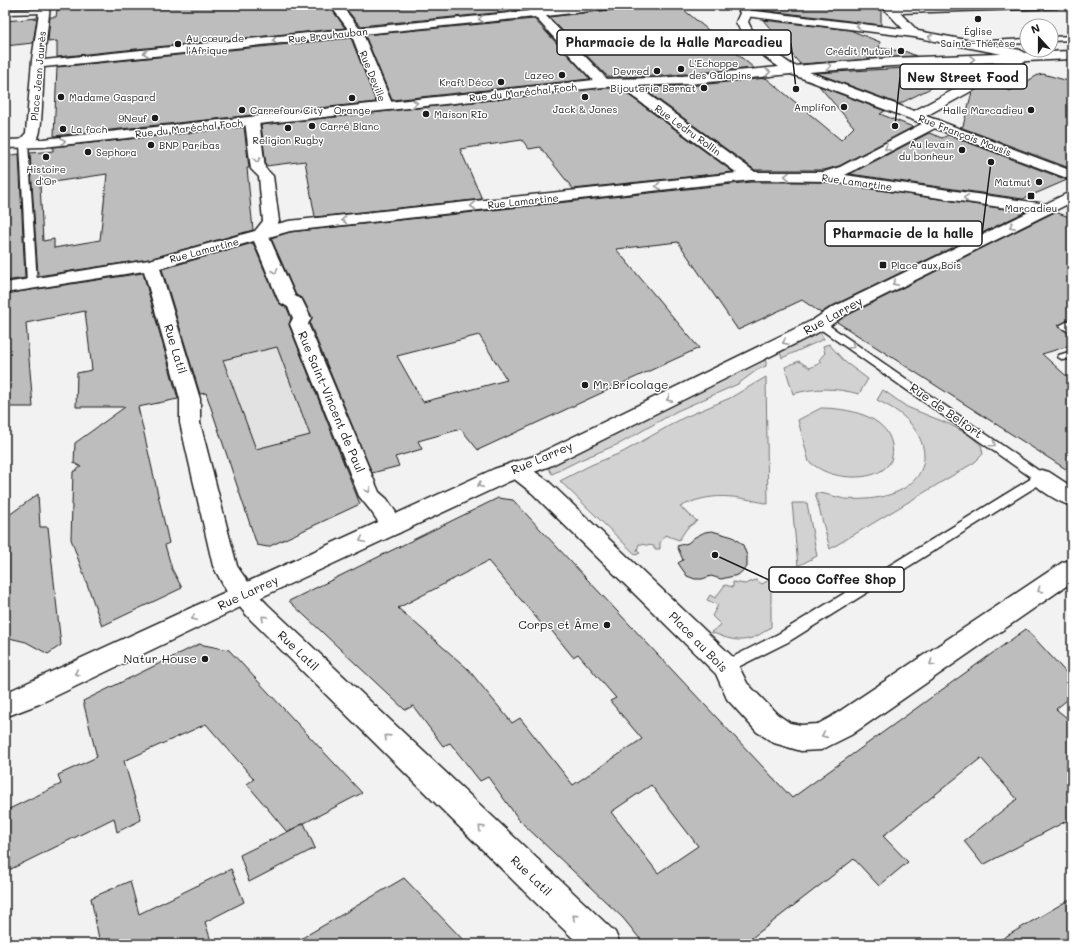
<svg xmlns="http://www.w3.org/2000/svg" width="1077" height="949" viewBox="0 0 1077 949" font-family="Mali,sans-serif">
	<rect width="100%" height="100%" fill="#f2f2f2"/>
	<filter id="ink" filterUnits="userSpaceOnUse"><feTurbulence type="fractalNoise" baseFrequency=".025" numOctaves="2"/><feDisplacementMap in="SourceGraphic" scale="8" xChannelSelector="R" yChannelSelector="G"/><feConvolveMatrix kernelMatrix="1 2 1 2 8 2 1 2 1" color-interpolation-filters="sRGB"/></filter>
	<g filter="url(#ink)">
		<polygon fill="#e2e2e2" points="279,305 360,504 268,547 257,545 190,345"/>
		<g fill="#d2d2d2" stroke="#777">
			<polygon points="820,332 824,339 782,358 780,351"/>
			<path d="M829 344 845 362 868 379 859 394C837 388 815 387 793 394L785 367 799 361 810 368 822 362 819 360 825 353 823 346Z"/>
			<polygon points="766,358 766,366 757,370 738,384 677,411 621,443 580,460 552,474 549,469 552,462"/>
			<path d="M766 377 768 504C736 496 711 491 680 507L697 521 687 528 679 540 665 535 660 543V549H654V546L639 544 637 551 640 553 636 555 560 481 591 465 623 452 683 418 730 398Z"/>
			<path d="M883 390 907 407 949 424 969 435 981 445 983 454 975 462 830 549 815 493C826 493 835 497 845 499 857 500 874 499 885 496 924 486 937 454 909 422 900 412 889 406 877 400Z"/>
			<path d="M821 408C846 408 887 415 892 445 893 451 893 460 888 465 875 481 841 479 824 471 819 469 814 465 809 462L798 420Z"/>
			<polygon points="792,503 807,503 817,556 798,566"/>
			<path d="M771 579V627C748 644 737 643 711 632L721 625 712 616 718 605 707 600 710 595 715 598 725 585 733 587V582L745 584 756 580 762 584Z"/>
		</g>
		<g fill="#bdbdbd" stroke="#1c1c1c" fill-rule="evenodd">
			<polygon points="103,5 329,5 345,28 57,57 57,41 48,42 50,17 56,17 57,10"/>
			<polygon points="343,5 524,5 526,10 360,26"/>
			<polygon points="623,5 678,5 754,68 661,76 608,77 549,17 617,9"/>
			<polygon points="757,5 881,5 881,25 762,10"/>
			<polygon points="37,18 33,43 5,46 5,21"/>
			<polygon points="534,19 590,79 392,100 365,35"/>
			<polygon points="763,20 850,30 880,42 879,48 907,52 916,56 800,64"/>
			<polygon points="351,38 376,102 54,136 57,67"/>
			<polygon points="943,66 961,73 899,104 816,73"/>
			<polygon points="1043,74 1072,82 1072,169 960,127 963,126 972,92 989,83 1010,91 1038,75"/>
			<polygon points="766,78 841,140 854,127 819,86 885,111 880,114 913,127 839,166 824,170 755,170 641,87 689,86"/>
			<polygon points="603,88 619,88 733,172 573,189 540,147 529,149 522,140 460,149 482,199 315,217 305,161 266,166 261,125"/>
			<path d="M244 127 249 168H247L253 230 149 259 38 276 30 153 53 151V147ZM107 174 100 240 54 248V239L43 241 40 184Z"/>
			<polygon points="929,133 942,138 948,135 1067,180 1023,199 850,174"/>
			<polygon points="19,154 25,278 5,281 5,156"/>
			<path d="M751 182H826L1025 212 830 307 821 313 802 300 738 330 678 242 616 249 699 348 478 450 461 429 418 441 422 449 395 457 399 466 372 473 310 324 312 317 303 299 296 295 271 238 290 232ZM479 335 507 380 423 402 397 356Z"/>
			<polygon points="1055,212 1072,218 1072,318 1058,326 1072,335 1072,345 1042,354 1072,381 1072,473 837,322 844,317"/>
			<path d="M253 243 277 300 280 304 287 308 291 318 289 325 360 504 268 547 257 545 206 393 200 394 162 269ZM277 347 310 435 256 449 223 360Z"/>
			<polygon points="143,273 178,399 138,407 169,543 165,545 172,569 182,588 102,626 71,539 73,472 81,467 74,463 75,443 125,407 76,407 77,373 92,370 85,311 26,323 33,407 5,407 5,294"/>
			<polygon points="38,494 40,527 48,527 61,645 48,654 26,642 5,637 5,518"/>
			<path d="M498 498 513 500 792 798 1026 629 1072 679V696L1056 709 1072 722V818L983 865 964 841 1017 799 981 758 883 836 908 862 879 886 854 859 744 944H644L623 918 520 821 488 777 480 781 450 743 443 746 413 706 405 710 289 601ZM488 561 544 627 547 625 573 657 578 654 616 698 610 701 642 739 573 785 520 718 512 723 468 669 398 608ZM651 785 698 846 658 873 611 812Z"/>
			<polygon points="712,531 733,537 743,545 747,556 747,567 738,575 721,579 711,576 702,579 695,579 687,576 678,563 683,560 677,546 688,543 695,537 705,532"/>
			<polygon points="199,644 229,650 362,793 287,832 304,823 315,848 249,882 240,855 287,832 247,784 254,779 206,724 124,761 141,820 117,832 114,818 5,872 5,811 61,784 58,775 97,757 83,701"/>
			<polygon points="231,869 244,902 205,922 212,944 100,944 91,898 130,881 139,914"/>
			<polygon points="404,878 467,944 292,944"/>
			<polygon points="1072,898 1072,944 993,944"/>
		</g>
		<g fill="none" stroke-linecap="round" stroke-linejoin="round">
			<defs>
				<g id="lane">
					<polygon points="5,10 44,9 47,11 44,13 5,14"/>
					<polygon points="1072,36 1072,40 1051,41 1051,37"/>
					<polygon points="1027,39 1027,43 968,46 965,44 968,42"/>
					<polygon points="21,141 27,141 28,143 37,283 32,286 27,283 20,143"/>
					<polygon points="1072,319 1072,334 1059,326"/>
					<polygon points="820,321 824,322 1045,475 1047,478 1045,481 788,642 726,673 721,671 719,667 721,663 778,634 1032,478 816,326 815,324"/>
					<polygon points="1072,351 1072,358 1063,360 1058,357 1059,355"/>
				</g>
				<g id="street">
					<path d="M40 5H50L44 60 348 29 330 5H341L359 28 529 11 525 5H536L540 9 585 5H622L617 8 546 16 608 80 609 83 608 86H598L535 17 363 34 393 106 391 109H381L379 106 352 36 44 67C43 78 42 129 39 135 35 143 27 148 19 146L17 143 26 133 32 60Z"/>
					<polygon points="947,5 1062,5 1057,8 900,13 918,31 1020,50 1029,57 1027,60 1023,61 1012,56 914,37 746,16 740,13 746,10 903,29 887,12 885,10 887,8"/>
					<path d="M625 80 630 81 755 172H824L840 167 929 120 934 119 939 120 941 123 939 126 845 175 1046 204 1052 206 1054 209 1052 212 1046 214 826 181 751 180 290 231 269 237 295 296 302 300 311 318 308 324 379 492 387 499 405 526 401 532 393 535 385 532 371 511 359 496 290 324 293 318 288 307 281 303 278 299 254 241 160 268 200 399V423L237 566C246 580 256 593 268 605L615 932 620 944H579L532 899 250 619 227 592 213 566 180 423V399L144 271 5 293V283L149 260 255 231 263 221 259 177 251 169 245 121 247 118 252 117 257 118 259 121 265 168 273 176 279 221 277 224 289 221 737 173 620 87 619 84 620 81Z"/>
					<polygon points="516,461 524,464 548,481 735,659 747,683 777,714 790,723 801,725 818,724 831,717 1063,562 1072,560 1072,582 851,735 821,750 801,751 774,743 757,732 727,699 716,674 532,493 508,474 505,469 508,464"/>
					<path d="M1041 470 1049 472 1072 487V506C1060 503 1036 489 1030 478L1033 472Z"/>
				</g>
				<g id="secondary">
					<path d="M736 5H746L752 13 748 22C757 42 776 54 794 66L892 58 1072 51V59L1026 61 926 116 1072 171V180L791 74 689 84 603 87 43 147 5 148V140L43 139 603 79 661 78 779 67C761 55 745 42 736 22L740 13ZM1006 62 914 111 809 72 892 66Z"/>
					<polygon points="1072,191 1072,202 843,316 827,328 550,466 510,481 251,602 39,704 5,717 5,693 494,469 534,456 813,320 831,308"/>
				</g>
			</defs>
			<use href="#lane" stroke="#1c1c1c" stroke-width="3"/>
			<use href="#street" stroke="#1c1c1c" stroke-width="3"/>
			<use href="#secondary" stroke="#1c1c1c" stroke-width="3"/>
			<use href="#lane" fill="#fff" fill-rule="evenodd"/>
			<use href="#street" fill="#fff" fill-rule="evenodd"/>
			<use href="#secondary" fill="#fff" fill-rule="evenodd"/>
		</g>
		<defs><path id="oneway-chevron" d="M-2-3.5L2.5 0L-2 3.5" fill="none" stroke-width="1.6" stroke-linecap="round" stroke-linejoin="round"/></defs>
		<g stroke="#999">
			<use href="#oneway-chevron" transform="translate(481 19) rotate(174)"/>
			<use href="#oneway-chevron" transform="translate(859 26) rotate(-172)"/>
			<use href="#oneway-chevron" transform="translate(931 37) rotate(-170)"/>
			<use href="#oneway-chevron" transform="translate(275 40) rotate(174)"/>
			<use href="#oneway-chevron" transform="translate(146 53) rotate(174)"/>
			<use href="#oneway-chevron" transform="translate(972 59) rotate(-3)"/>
			<use href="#oneway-chevron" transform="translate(829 66) rotate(-5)"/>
			<use href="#oneway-chevron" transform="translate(768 72) rotate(-6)"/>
			<use href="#oneway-chevron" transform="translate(415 103) rotate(-6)"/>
			<use href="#oneway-chevron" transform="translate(63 141) rotate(-6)"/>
			<use href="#oneway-chevron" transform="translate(887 148) rotate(153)"/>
			<use href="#oneway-chevron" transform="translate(257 160) rotate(82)"/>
			<use href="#oneway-chevron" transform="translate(787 176) rotate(-179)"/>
			<use href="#oneway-chevron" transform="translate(658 186) rotate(174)"/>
			<use href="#oneway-chevron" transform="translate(966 198) rotate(-172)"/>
			<use href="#oneway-chevron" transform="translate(473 206) rotate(174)"/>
			<use href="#oneway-chevron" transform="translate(344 220) rotate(174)"/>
			<use href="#oneway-chevron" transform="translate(1012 226) rotate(154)"/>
			<use href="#oneway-chevron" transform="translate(275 271) rotate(68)"/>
			<use href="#oneway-chevron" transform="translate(895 283) rotate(154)"/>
			<use href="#oneway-chevron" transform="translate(785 342) rotate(153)"/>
			<use href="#oneway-chevron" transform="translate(852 346) rotate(35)"/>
			<use href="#oneway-chevron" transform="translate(669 399) rotate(154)"/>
			<use href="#oneway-chevron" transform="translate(993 444) rotate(35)"/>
			<use href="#oneway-chevron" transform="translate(480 485) rotate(155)"/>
			<use href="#oneway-chevron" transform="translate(368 490) rotate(66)"/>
			<use href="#oneway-chevron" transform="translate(362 540) rotate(155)"/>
			<use href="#oneway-chevron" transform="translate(1040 590) rotate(146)"/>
			<use href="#oneway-chevron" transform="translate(194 618) rotate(155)"/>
			<use href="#oneway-chevron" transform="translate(264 618) rotate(-136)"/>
			<use href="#oneway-chevron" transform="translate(932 663) rotate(146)"/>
			<use href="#oneway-chevron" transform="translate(77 673) rotate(155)"/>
			<use href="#oneway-chevron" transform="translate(824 735) rotate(156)"/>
			<use href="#oneway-chevron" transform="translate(387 737) rotate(-136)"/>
			<use href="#oneway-chevron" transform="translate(481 828) rotate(-136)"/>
			<use href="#oneway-chevron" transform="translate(575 917) rotate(-138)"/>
		</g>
	</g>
	<g fill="#1c1c1c" stroke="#fff" stroke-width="1.5">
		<circle cx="978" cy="19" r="4"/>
		<circle cx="178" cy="44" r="4"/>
		<circle cx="901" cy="51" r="4"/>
		<circle cx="681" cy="69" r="4"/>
		<circle cx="657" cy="71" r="4"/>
		<circle cx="562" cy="75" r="4"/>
		<circle cx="501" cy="82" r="4"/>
		<circle cx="704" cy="88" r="4"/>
		<circle cx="61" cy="97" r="4"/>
		<circle cx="585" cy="97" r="4"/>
		<circle cx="352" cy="98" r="4"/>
		<circle cx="844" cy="107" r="4"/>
		<circle cx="242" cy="110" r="4"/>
		<circle cx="1031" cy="110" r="4"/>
		<circle cx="426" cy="114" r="4"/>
		<circle cx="155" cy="118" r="4"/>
		<circle cx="312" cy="126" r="4"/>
		<circle cx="288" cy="128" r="4"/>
		<circle cx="63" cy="129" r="4"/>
		<circle cx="151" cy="145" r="4"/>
		<circle cx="962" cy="150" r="4"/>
		<circle cx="88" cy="152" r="4"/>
		<circle cx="46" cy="157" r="4"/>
		<circle cx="1039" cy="182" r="4"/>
		<rect x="1027" y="192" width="8" height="8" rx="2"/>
		<rect x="879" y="261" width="8" height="8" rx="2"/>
		<circle cx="585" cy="385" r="4"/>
		<circle cx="607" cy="625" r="4"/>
		<circle cx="205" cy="659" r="4"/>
	</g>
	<g text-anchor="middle" stroke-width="3" stroke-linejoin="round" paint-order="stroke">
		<g font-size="10" fill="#1c1c1c" stroke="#fff" text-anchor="start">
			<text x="978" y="35" text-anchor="middle">Église<tspan x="978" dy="12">Sainte-Thérèse</tspan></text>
			<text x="186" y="42">Au cœur de<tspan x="186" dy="12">l'Afrique</tspan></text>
			<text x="893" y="55" text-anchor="end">Crédit Mutuel</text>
			<text x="689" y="67">L'Echoppe<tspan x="689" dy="12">des Galopins</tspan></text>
			<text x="649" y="75" text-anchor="end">Devred</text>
			<text x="554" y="79" text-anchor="end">Lazeo</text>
			<text x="493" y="86" text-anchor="end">Kraft Déco</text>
			<text x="696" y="92" text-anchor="end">Bijouterie Bernat</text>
			<text x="69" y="101">Madame Gaspard</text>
			<text x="836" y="111" text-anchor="end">Amplifon</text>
			<text x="585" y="113" text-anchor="middle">Jack &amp; Jones</text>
			<text x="250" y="114">Carrefour City</text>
			<text x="352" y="114" text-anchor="middle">Orange</text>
			<text x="1023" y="114" text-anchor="end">Halle Marcadieu</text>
			<text x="434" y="118">Maison RIo</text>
			<text x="147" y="122" text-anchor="end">9Neuf</text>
			<text x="320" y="130">Carré Blanc</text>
			<text x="71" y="133">La foch</text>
			<text x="288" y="144" text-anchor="middle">Religion Rugby</text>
			<text x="954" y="148" text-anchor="end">Au levain<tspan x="954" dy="12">du bonheur</tspan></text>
			<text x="159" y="149">BNP Paribas</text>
			<text x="96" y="156">Sephora</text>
			<text x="46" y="173" text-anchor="middle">Histoire<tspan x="46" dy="12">d'Or</tspan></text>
			<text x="1031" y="186" text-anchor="end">Matmut</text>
			<text x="1031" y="212" text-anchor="middle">Marcadieu</text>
			<text x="891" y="269">Place aux Bois</text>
		</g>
		<g font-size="10" fill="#1c1c1c" stroke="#fff">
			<text transform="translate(328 35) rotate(-6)" y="4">Rue Brauhauban</text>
			<text transform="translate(38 76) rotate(-85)" y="4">Place Jean Jaurès</text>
			<text transform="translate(373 76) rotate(68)" y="4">Rue Deville</text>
			<text transform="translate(523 92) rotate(-6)" y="4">Rue du Maréchal Foch</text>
			<text transform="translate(189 128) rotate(-6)" y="4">Rue du Maréchal Foch</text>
			<text transform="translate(688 130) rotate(36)" y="4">Rue Ledru Rollin</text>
			<text transform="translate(965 135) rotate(21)" y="4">Rue François Mousis</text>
			<text transform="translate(857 182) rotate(8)" y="4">Rue Lamartine</text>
			<text transform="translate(523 201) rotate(-6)" y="4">Rue Lamartine</text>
			<text transform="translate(204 250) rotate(-15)" y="4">Rue Lamartine</text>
		</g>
		<g font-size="12" fill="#1c1c1c" stroke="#fff">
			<text transform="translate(833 316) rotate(-29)" y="4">Rue Larrey</text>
			<text transform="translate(175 349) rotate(73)" y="4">Rue Latil</text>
			<text transform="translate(331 402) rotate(67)" y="4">Rue Saint-Vincent de Paul</text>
			<text transform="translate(946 411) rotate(35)" y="4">Rue de Belfort</text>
			<text transform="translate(542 458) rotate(-23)" y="4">Rue Larrey</text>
			<text transform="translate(248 593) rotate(-25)" y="4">Rue Larrey</text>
			<text transform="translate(698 642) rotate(46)" y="4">Place au Bois</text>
			<text transform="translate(298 651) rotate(44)" y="4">Rue Latil</text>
			<text transform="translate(531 876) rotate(44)" y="4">Rue Latil</text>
		</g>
		<g font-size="12" fill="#1c1c1c" stroke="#fff" text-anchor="end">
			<text x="593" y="389" text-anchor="start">Mr.Bricolage</text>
			<text x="599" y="629">Corps et Âme</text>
			<text x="197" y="663">Natur House</text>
		</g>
	</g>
	<path fill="none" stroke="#1c1c1c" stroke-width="1.5" d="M796 89L791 43M895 126L900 77M991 162L982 234M715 555L769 580"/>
	<g fill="#1c1c1c" stroke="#fff" stroke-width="1.5">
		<circle cx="796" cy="89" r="4"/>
		<circle cx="895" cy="126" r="4"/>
		<circle cx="991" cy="162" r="4"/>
		<circle cx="715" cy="555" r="4"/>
	</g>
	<g fill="#fff" stroke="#1c1c1c" stroke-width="1.5">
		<rect x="557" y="30" width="234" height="25" rx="4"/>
		<rect x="900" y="64" width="127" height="25" rx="4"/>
		<rect x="825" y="221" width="157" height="25" rx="4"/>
		<rect x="769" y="567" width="135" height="25" rx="4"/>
	</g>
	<g font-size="13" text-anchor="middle" font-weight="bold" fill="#1c1c1c">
		<text x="674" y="47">Pharmacie de la Halle Marcadieu</text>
		<text x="963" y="82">New Street Food</text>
		<text x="903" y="238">Pharmacie de la halle</text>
		<text x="837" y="584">Coco Coffee Shop</text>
	</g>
	<rect width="1077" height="949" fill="none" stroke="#fff" stroke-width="20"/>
	<rect x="10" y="10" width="1057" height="929" fill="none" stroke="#1c1c1c" stroke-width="1.5" filter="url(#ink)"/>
	<g transform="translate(1039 38) rotate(339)"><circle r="19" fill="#ffffff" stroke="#a4a4a4"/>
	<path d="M0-3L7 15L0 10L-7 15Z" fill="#1c1c1c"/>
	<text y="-6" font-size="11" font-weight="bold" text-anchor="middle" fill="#1c1c1c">N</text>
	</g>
</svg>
